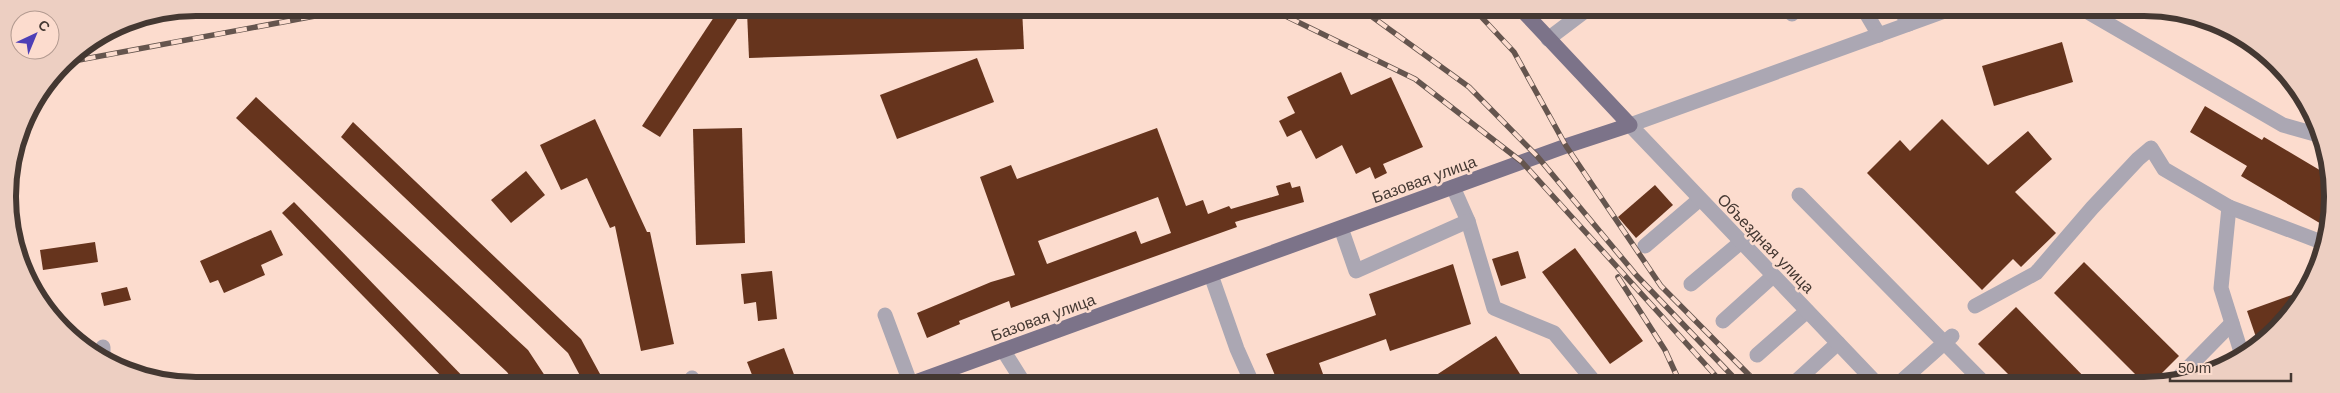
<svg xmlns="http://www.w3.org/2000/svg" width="2340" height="393" viewBox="0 0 2340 393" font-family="Helvetica,sans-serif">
	<rect width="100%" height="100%" fill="#fcdcce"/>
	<g fill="#66341d" fill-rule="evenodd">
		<polygon points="720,8 738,18 660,137 642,126"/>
		<polygon points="887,8 1022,8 1024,49 749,58 747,12"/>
		<polygon points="2062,42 2073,82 1994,106 1982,66"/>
		<polygon points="977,58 994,102 897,139 880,95"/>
		<polygon points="1341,72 1351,95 1391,77 1423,147 1383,164 1387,173 1375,179 1370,167 1356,174 1342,145 1316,159 1301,130 1287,137 1279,121 1295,113 1287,97"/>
		<polygon points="256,97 528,350 551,385 516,385 507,372 236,118"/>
		<polygon points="2205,106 2262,140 2264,137 2328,175 2332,209 2328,228 2241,176 2247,166 2190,132"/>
		<polygon points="595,119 647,232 650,232 674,344 641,351 615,226 610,228 587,178 561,190 540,145"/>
		<polygon points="1942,119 1988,165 2028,131 2052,159 2015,192 2056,233 2021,267 2013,259 1982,290 1867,173 1900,140 1910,151"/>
		<polygon points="353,122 581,339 606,385 585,385 568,353 341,137"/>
		<polygon points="742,128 745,243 696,245 693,129"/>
		<path d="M1157 128 1186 206 1203 200 1208 214 1229 206 1231 209 1279 195 1276 186 1290 182 1292 188 1300 186 1304 202 1235 222 1237 227 1011 308 1009 301 959 321 960 324 927 338 917 313 991 282 1015 275 980 177 1011 165 1017 179ZM1158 197 1171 233 1141 244 1136 231 1047 264 1038 241Z"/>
		<polygon points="526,171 545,195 511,223 491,200"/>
		<polygon points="1655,185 1673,205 1636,238 1618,217"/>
		<polygon points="294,202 471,385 450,385 282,213"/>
		<polygon points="271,230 283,255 261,265 265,275 224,293 218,280 210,283 200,261"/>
		<polygon points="95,242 98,262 43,270 40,250"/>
		<polygon points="1575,248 1643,341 1610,364 1542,272"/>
		<polygon points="1518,251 1526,278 1501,286 1492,259"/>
		<polygon points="2084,262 2179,356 2150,385 2146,385 2054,293"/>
		<polygon points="1453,264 1471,324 1390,351 1386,339 1319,363 1327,385 1279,385 1266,354 1376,315 1369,294"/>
		<polygon points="772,271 777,319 758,321 756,302 744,304 741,274"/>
		<polygon points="127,287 131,300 104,306 101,293"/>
		<polygon points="2303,291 2277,330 2258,343 2247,311"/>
		<polygon points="2016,307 2092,385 2019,385 1978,344"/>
		<polygon points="1496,336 1520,374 1503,385 1421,385"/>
		<polygon points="784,348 798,385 756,385 747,362"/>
	</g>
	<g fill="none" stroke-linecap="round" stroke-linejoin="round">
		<g stroke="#aba7b3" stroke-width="15">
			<polyline points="1786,8 1792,14"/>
			<polyline points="1863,8 1879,35"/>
			<polyline points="1899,8 1909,24"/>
			<polyline points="2081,8 2283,125 2322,136"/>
			<polyline points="1548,39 1589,8"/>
			<polyline points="1453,187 1468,221 1494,308 1554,333 1597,385"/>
			<polyline points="1799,195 1986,385"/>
			<polyline points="2229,207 2221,288 2242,355"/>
			<polyline points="1341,228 1356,271 1468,221"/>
			<polyline points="1645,246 1700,199"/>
			<polyline points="1211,275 1237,349 1253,385"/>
			<polyline points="1691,284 1741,242"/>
			<polyline points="1975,306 2036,273 2092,208 2138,159 2151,148 2164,169 2229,207 2324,243"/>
			<polyline points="885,315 911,385"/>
			<polyline points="1723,321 1773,276"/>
			<polyline points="103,347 103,359"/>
			<polyline points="1003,350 1025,385"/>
			<polyline points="1757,355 1807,311"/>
			<polyline points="692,378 697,385"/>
			<polyline points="2177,379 2232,323"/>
			<polyline points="1792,385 1838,343"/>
			<polyline points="1878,385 1630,125 1953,8"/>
			<polyline points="1897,385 1952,336"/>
		</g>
		<polyline stroke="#7c7389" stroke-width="15" points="907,385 1566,146 1630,125 1520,8"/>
		<defs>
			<g id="rail">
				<polyline points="1269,8 1415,79 1522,162 1724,385"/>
				<polyline points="1360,8 1469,87 1537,156 1637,276 1741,385"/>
				<polyline points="1473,8 1514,52 1566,146 1661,286 1759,385"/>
				<polyline points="63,63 358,8"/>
				<polyline points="1618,277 1665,350 1681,385"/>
			</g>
		</defs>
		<use href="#rail" stroke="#65554e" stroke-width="5.5"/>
		<use href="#rail" stroke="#fcdcce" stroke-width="4" stroke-dasharray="11" stroke-linecap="butt"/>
	</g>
	<g text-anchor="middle" stroke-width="5" stroke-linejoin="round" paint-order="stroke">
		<g font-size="16" fill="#443832" stroke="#fcdcce">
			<text transform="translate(1424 179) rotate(-20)" y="6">Базовая улица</text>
			<text transform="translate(1766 243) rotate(46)" y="6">Объездная улица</text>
			<text transform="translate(1043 317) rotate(-20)" y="6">Базовая улица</text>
		</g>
	</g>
	<path d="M0 0H2340V393H0ZM196 16H2144A180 180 0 0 1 2324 196V197A180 180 0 0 1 2144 377H196A180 180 0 0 1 16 197V196A180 180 0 0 1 196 16Z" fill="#edcfc2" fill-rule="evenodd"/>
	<path fill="none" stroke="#443832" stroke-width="6" d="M196 16H2144A180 180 0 0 1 2324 196V197A180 180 0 0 1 2144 377H196A180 180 0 0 1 16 197V196A180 180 0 0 1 196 16Z"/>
	<g transform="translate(35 35) rotate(44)"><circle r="24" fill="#fcdcce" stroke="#b29a90"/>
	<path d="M0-4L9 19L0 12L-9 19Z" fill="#4d3fb6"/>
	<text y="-8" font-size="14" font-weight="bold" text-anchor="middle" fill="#443832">С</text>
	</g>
	<path d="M2170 373v8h121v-8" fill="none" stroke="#443832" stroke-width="2.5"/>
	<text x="2178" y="373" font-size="15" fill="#443832" stroke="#fcdcce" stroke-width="4" paint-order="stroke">50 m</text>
</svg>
